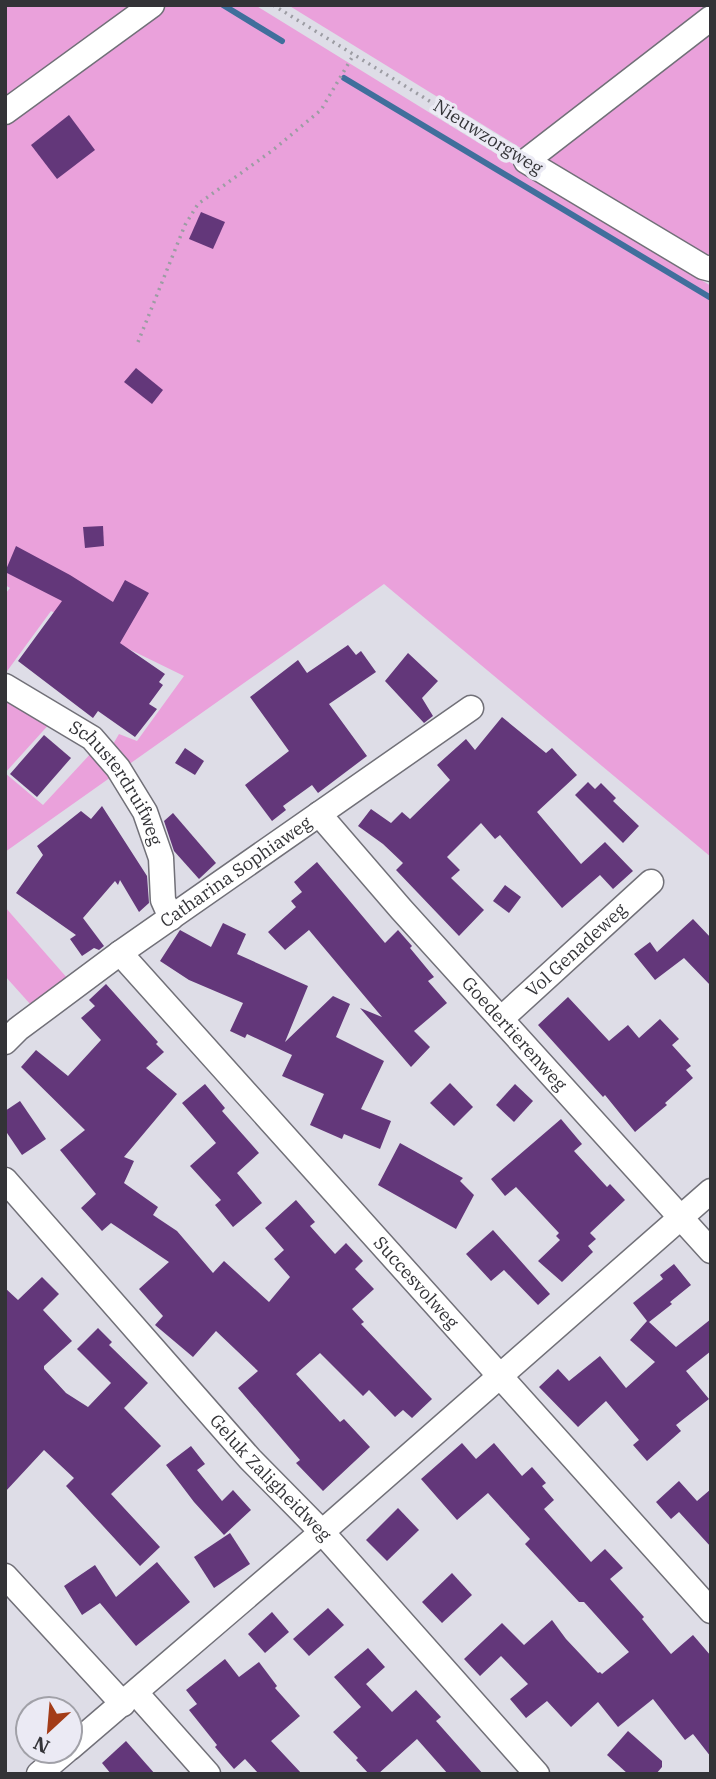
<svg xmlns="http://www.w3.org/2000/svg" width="716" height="1779" viewBox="0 0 716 1779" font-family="'IBM Plex Serif',serif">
	<rect width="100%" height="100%" fill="#dedde7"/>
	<g fill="#eaa1db">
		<polygon points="5,5 255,5 711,286 711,857 384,584 5,852 5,702 9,696 52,721 5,773 43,805 94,750 106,756 119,734 137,741 184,676 51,611 5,674 5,594 10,588 5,585"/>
		<polygon points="288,5 711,5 711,265"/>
		<polygon points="5,907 68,979 31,1005 5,976"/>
	</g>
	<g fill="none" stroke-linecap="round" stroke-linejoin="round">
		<g stroke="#406f9c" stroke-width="6">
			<polyline points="223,5 282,41"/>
			<polyline points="344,78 711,298"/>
		</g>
	</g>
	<g fill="#63377a">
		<polygon points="69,115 95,150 57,179 31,145"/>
		<polygon points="201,212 225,222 213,249 189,239"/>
		<polygon points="136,368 163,390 152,404 124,382"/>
		<polygon points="103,526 104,546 85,548 83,527"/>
		<polygon points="16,546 70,575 113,602 125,580 149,593 120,643 165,674 159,682 163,685 149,704 157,709 135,737 98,711 93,718 18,661 62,601 5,572"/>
		<polygon points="348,645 356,655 361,651 376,672 329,704 367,756 318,793 312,785 283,806 286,810 272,821 245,785 289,751 250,697 298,660 307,673"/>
		<polygon points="408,653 438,681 422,698 433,716 424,723 385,681"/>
		<polygon points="502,717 546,753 552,748 577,775 537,812 581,864 605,842 633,871 613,889 600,875 562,908 500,835 495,839 481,823 447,857 460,870 451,878 484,910 459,936 396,870 403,863 383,844 358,826 371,809 391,823 402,812 410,819 450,780 437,765 466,739 475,750"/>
		<polygon points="44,735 71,758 37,797 10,774"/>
		<polygon points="185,748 204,761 195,775 175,763"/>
		<polygon points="588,782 595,789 601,783 616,798 613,801 639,826 623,843 575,795"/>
		<polygon points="102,806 147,876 149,903 139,912 120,880 118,885 115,881 83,918 104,946 99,950 94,948 82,956 70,939 76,935 16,893 43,855 37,846 81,811 91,819"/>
		<polygon points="173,813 216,863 199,879 174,851 164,821"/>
		<polygon points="317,862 385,943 398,930 412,946 410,948 434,977 428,981 447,1003 414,1031 430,1047 411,1067 360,1008 382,1017 309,930 285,950 268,932 296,907 291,901 302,892 294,882"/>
		<polygon points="505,885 521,897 509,913 493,901"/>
		<polygon points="693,919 711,938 711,986 684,958 655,980 634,954 650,942 657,952"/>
		<polygon points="223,923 246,934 237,954 308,986 285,1042 333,996 350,1004 336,1037 384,1061 361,1109 391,1121 380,1149 344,1134 342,1139 310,1125 324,1094 282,1076 292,1055 247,1034 245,1038 230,1031 243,1003 189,980 160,961 180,930 211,947"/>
		<polygon points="106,984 158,1042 156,1044 164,1052 146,1068 177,1094 124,1157 134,1161 124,1183 158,1207 153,1215 177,1231 213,1273 224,1261 269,1302 290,1277 274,1259 284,1250 265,1228 296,1200 315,1222 310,1226 335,1254 346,1243 363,1261 355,1269 374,1289 352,1309 364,1322 361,1324 432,1399 412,1418 403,1410 395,1417 369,1390 363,1396 320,1353 296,1374 340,1422 344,1419 370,1447 323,1491 296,1463 300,1460 238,1388 258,1371 216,1331 193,1357 155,1325 163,1316 139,1289 169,1262 111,1223 102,1231 81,1208 96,1194 60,1150 85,1130 21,1067 36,1050 68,1076 101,1040 81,1018 95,1006 89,1000"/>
		<polygon points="568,997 609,1041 628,1025 639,1038 660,1019 679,1039 672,1045 691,1066 686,1070 693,1078 665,1103 667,1105 635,1132 605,1095 603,1097 538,1025"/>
		<polygon points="450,1083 473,1107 454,1126 430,1103"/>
		<polygon points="205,1084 225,1108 222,1111 259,1153 237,1173 262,1203 233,1227 215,1205 221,1200 190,1166 216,1143 182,1103"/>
		<polygon points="515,1084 533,1101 514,1122 496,1105"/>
		<polygon points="20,1101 46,1139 22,1155 5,1130 5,1111"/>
		<polygon points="561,1119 582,1144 574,1151 607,1187 610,1184 625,1200 590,1233 596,1239 588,1246 593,1252 562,1282 538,1261 560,1240 556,1236 559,1233 516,1187 505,1196 491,1179"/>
		<polygon points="400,1143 463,1178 460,1181 474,1195 456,1229 378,1185"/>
		<polygon points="493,1230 550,1294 538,1305 504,1270 491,1281 466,1254"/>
		<polygon points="674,1264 691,1285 670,1302 672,1304 649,1322 676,1347 711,1319 711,1351 686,1371 709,1399 676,1425 681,1431 647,1461 633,1445 639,1440 606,1401 578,1427 539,1387 558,1369 569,1381 600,1356 626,1388 655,1362 630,1340 647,1321 633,1303 663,1279 660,1275"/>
		<polygon points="42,1277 59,1294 43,1310 72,1341 44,1366 44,1369 66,1393 88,1407 111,1383 77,1349 98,1328 112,1342 109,1345 148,1383 124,1408 161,1446 111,1494 160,1547 140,1566 66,1486 74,1478 44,1450 5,1492 5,1288 18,1300"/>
		<polygon points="462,1443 476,1459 494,1443 522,1476 532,1467 546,1483 542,1486 554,1500 544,1509 591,1562 605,1549 623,1568 610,1579 644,1617 642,1619 671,1654 693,1635 711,1656 711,1757 693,1734 685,1740 653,1699 618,1727 598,1702 571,1727 547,1701 526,1718 510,1699 528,1684 501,1656 480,1676 464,1659 502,1623 524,1645 552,1620 566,1639 598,1673 600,1672 602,1674 629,1652 584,1602 579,1602 525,1544 530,1539 488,1493 457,1520 421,1479"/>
		<polygon points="191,1446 205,1464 197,1470 222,1501 233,1490 251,1510 224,1535 194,1502 166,1465"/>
		<polygon points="679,1481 697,1501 711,1489 711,1547 679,1512 671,1519 656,1502"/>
		<polygon points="398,1508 419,1530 387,1561 366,1540"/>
		<polygon points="230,1533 250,1564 214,1588 194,1557"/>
		<polygon points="157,1562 190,1602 136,1646 100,1603 82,1615 64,1586 95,1565 116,1597"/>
		<polygon points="452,1573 472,1595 442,1623 422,1602"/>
		<polygon points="328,1608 344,1625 309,1656 293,1639"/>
		<polygon points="272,1612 289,1632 265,1653 248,1634"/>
		<polygon points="368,1648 385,1667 366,1684 392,1712 416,1690 441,1717 436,1721 483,1774 448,1774 417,1739 378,1774 369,1774 356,1760 358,1758 333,1732 361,1707 334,1677"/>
		<polygon points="225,1659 239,1677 259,1662 277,1686 275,1688 300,1716 271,1741 302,1774 259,1774 245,1759 234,1769 215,1747 217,1745 189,1710 197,1704 186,1690"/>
		<polygon points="628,1731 662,1761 662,1767 656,1774 628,1774 607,1755"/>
		<polygon points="126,1741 155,1774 111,1774 102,1763"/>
	</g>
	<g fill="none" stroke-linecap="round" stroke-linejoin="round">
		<defs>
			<g id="minor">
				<polyline points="711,18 526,161 703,267 711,269"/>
				<polyline points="5,112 152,5"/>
				<path id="s1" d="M5 686 92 738 118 768 145 812 161 858 163 900 171 918"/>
				<path id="s2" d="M319 814 401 909 711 1251"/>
				<path id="s3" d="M120 953 711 1611"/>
				<path id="s4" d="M501 1019 651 882"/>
				<path id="s5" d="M5 1042 18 1029 120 953 471 708"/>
				<path id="s6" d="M5 1180 250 1459 322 1532 537 1774"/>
				<polyline points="5,1576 123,1704"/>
				<polyline points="136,1693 208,1774"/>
				<polyline points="70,1748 322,1532 711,1191"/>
				<polyline points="39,1774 66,1751"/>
			</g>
		</defs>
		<use href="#minor" stroke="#717078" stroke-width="27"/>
		<g stroke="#9c9ca3" stroke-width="3.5" stroke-dasharray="2 5" stroke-linecap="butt">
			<polyline points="273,5 506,148"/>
			<polyline points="138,342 185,225 198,204 273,150 321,110 354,54"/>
		</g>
		<use href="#minor" stroke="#fff" stroke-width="24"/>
	</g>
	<g text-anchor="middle" stroke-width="7" stroke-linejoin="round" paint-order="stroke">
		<g font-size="18" fill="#333337" stroke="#ebeaf4">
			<text transform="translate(488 137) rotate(32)" y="6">Nieuwzorgweg</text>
			<text dy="6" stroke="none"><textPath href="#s1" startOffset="152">Schusterdruifweg</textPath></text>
			<text dy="6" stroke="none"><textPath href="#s5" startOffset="287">Catharina Sophiaweg</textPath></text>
			<text dy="6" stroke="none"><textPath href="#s4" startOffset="102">Vol Genadeweg</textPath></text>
			<text dy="6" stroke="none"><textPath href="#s2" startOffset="294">Goedertierenweg</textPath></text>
			<text dy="6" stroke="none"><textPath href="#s3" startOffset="443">Succesvolweg</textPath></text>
			<text dy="6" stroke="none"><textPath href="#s6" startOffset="399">Geluk Zaligheidweg</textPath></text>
		</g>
	</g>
	<rect width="716" height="1779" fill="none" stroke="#333337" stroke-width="14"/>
	<g transform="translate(49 1730) rotate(206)"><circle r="33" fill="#ebeaf4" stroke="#a1a1a8" stroke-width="2"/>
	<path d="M0-5L12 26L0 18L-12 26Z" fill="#a33c18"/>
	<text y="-10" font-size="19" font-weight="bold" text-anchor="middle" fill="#333337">N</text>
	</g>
</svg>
